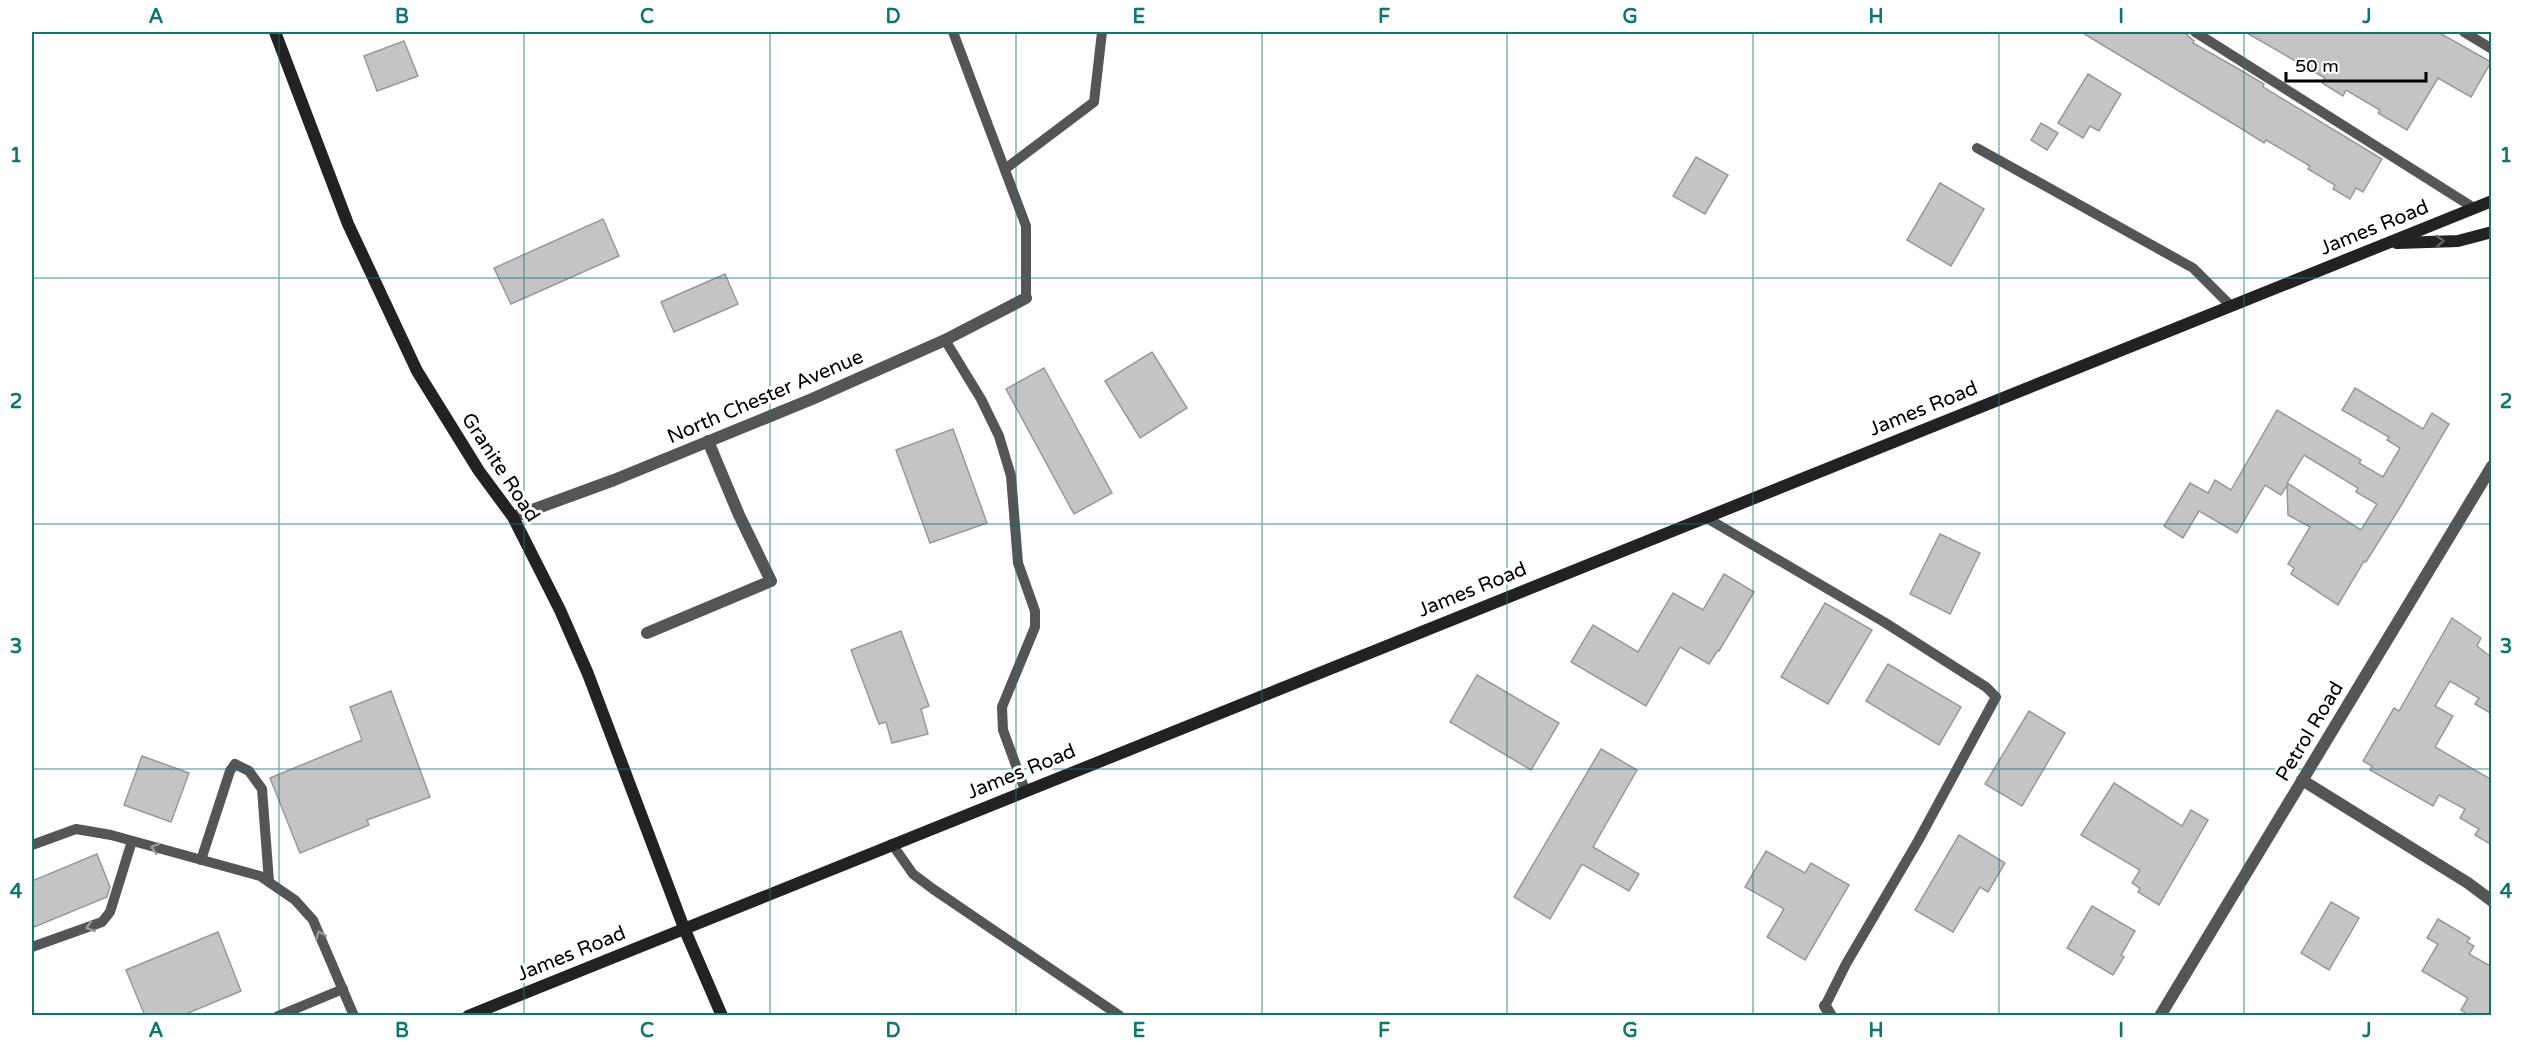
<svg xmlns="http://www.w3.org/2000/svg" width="2523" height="1047" viewBox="0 0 2523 1047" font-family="'Varela Round',sans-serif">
	<rect width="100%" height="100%" fill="#fff"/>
	<g fill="#c4c4c4" stroke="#999" stroke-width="1.5" fill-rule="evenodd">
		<polygon points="2081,32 2184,32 2194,41 2193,43 2242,71 2264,84 2263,87 2382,159 2363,192 2356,188 2350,199 2333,189 2335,185 2308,169 2310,166 2266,140 2264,143 2242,129"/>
		<polygon points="2245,32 2438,32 2491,62 2471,97 2438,78 2407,130 2378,113 2380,110 2346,90 2343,96 2322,83 2325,78"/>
		<polygon points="404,41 418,76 377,91 364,56"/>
		<polygon points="2088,74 2121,94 2099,131 2090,126 2083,138 2058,123"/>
		<polygon points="2041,123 2058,133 2047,150 2031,140"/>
		<polygon points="1696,157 1728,175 1705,214 1673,196"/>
		<polygon points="1940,183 1984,209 1951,266 1907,240"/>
		<polygon points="603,219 619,256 511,304 494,268"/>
		<polygon points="725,274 738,304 674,332 661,302"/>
		<polygon points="1152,352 1187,408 1140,438 1105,381"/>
		<polygon points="1044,368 1112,493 1074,514 1006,389"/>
		<path d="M2355 388 2423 429 2432 413 2449 424 2402 504 2366 562 2364 561 2338 605 2291 574 2294 568 2288 564 2310 527 2288 515 2287 485 2281 495 2265 485 2237 533 2199 511 2183 538 2164 526 2190 483 2208 493 2215 480 2231 490 2277 410 2361 460 2359 463 2383 477 2400 448 2387 440 2389 437 2342 410ZM2304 455 2358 488 2356 492 2377 504 2361 530 2287 483Z"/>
		<polygon points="953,429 987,523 930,543 896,450"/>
		<polygon points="1940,534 1980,553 1950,614 1910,594"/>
		<polygon points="1724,574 1754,592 1719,651 1718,650 1709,664 1680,647 1646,706 1571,662 1593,625 1638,652 1673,593 1703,610"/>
		<polygon points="1825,603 1872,630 1828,704 1781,677"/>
		<polygon points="2452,618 2481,638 2477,646 2492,658 2492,714 2475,704 2479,698 2450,681 2435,706 2453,716 2435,747 2492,780 2492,845 2475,835 2479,829 2460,818 2465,809 2439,795 2433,806 2370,770 2372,766 2363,761 2394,708 2399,711"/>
		<polygon points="901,631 929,706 921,709 928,734 892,743 886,722 879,724 851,650"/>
		<polygon points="1888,664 1961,707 1939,745 1866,701"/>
		<polygon points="1477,675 1559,723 1531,770 1450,722"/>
		<polygon points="391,691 430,797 367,820 369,825 300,853 270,778 362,740 350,707"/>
		<polygon points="2029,711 2065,733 2022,806 1985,784"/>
		<polygon points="1601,749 1637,770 1593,847 1639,874 1629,891 1582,864 1550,919 1514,897"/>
		<polygon points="142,756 189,773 171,822 124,805"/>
		<polygon points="2114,783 2182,826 2191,810 2208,820 2159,905 2138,892 2140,888 2132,883 2140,870 2081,835"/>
		<polygon points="1959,835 2005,863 1988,892 1980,887 1953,932 1915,910"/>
		<polygon points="1766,851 1805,873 1811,863 1849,885 1805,960 1767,937 1784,909 1745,887"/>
		<polygon points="97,854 110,887 107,897 32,928 32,881"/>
		<polygon points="2331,902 2359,918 2329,970 2301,953"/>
		<polygon points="2092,906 2135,931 2121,955 2124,957 2113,975 2067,948"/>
		<polygon points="2438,919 2470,938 2467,942 2474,946 2469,954 2492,967 2492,1016 2470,1016 2461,1010 2468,998 2422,971 2438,944 2427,938"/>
		<polygon points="218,932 241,991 181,1016 145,1016 126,970"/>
	</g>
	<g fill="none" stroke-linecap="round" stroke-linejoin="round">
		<g stroke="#555" stroke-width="10">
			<polyline points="953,32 1026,226 1026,298"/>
			<polyline points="2195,32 2474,208"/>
			<polyline points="2464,32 2492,49"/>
			<polyline points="1977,148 2193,268 2231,306"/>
			<polyline points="1005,169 1094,102 1102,32"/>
			<polyline points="945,340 981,399 999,436 1011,476 1018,563 1035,611 1035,627 1002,707 1003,730 1025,790"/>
			<polyline points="1705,517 1884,622 1986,687 1996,697 1918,841 1846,964 1825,1006"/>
			<polyline points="892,844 913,874 933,889 1120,1016"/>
			<polyline points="32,845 76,829 111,835 260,876 295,900 313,920 354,1016"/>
			<polyline points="201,860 230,771 235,764 249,771 262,789 269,882"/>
			<polyline points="32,947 102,922 110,912 132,841"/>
			<polyline points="278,1016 343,989"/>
		</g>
		<g stroke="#555" stroke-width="12">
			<polyline points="513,517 614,480 812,399 945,340 1026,298"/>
			<polyline points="647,633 771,581 739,515 708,441"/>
			<polyline points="2302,780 2468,883 2492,901"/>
			<polyline points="1825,1006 1831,1016"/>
			<polyline points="2160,1016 2492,466"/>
		</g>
		<g stroke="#222" stroke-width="12">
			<polyline points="275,32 348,224 417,371 479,471 513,517 560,610 588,674 684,928 722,1016"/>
			<polyline points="2397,243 2458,241 2492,232"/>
			<polyline points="468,1016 2492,201"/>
		</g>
	</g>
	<defs><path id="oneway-chevron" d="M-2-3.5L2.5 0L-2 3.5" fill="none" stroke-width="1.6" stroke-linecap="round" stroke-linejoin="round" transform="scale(1.5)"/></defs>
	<use stroke="#646464" href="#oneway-chevron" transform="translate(2440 241) rotate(-2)"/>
	<g stroke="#999">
		<use href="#oneway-chevron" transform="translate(155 848) rotate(-164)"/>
		<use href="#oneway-chevron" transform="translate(90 927) rotate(161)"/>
		<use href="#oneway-chevron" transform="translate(320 935) rotate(-113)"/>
	</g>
	<path fill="none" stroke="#0f766e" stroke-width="1.5" stroke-opacity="0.55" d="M279 32V1016M524 32V1016M770 32V1016M1016 32V1016M1262 32V1016M1507 32V1016M1753 32V1016M1999 32V1016M2244 32V1016M32 278H2492M32 524H2492M32 769H2492"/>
	<g text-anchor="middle" stroke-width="6" stroke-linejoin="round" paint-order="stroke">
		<g font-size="20" fill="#000" stroke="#fff">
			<text transform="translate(2374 227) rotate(-22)" y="7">James Road</text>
			<text transform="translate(765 396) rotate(-23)" y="7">North Chester Avenue</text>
			<text transform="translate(1923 408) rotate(-22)" y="7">James Road</text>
			<text transform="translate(501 467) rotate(57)" y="7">Granite Road</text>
			<text transform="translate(1472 589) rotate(-22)" y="7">James Road</text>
			<text transform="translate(2309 731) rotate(-59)" y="7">Petrol Road</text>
			<text transform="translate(1021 771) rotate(-22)" y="7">James Road</text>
			<text transform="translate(571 953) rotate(-22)" y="7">James Road</text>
		</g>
	</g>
	<rect width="2523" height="1047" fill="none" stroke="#ffffff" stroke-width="66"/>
	<path d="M2286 72v9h140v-9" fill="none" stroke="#000000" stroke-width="3"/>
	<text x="2295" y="72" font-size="18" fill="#000000" stroke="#ffffff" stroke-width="4.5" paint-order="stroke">50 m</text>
	<rect x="33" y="33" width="2457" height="981" fill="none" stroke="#0f766e" stroke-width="2"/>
	<g font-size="20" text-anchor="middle" font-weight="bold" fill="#0f766e">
		<text x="156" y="23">A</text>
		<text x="402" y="23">B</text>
		<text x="647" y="23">C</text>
		<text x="893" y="23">D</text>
		<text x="1139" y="23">E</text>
		<text x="1384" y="23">F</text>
		<text x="1630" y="23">G</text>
		<text x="1876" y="23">H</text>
		<text x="2121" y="23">I</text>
		<text x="2367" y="23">J</text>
		<text x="16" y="162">1</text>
		<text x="2506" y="162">1</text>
		<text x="16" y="408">2</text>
		<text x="2506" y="408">2</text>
		<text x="16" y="653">3</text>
		<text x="2506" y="653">3</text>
		<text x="16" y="898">4</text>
		<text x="2506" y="898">4</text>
		<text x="156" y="1037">A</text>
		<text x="402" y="1037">B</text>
		<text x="647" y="1037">C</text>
		<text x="893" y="1037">D</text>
		<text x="1139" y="1037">E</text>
		<text x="1384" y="1037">F</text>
		<text x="1630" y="1037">G</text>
		<text x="1876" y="1037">H</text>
		<text x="2121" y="1037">I</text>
		<text x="2367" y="1037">J</text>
	</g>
</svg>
